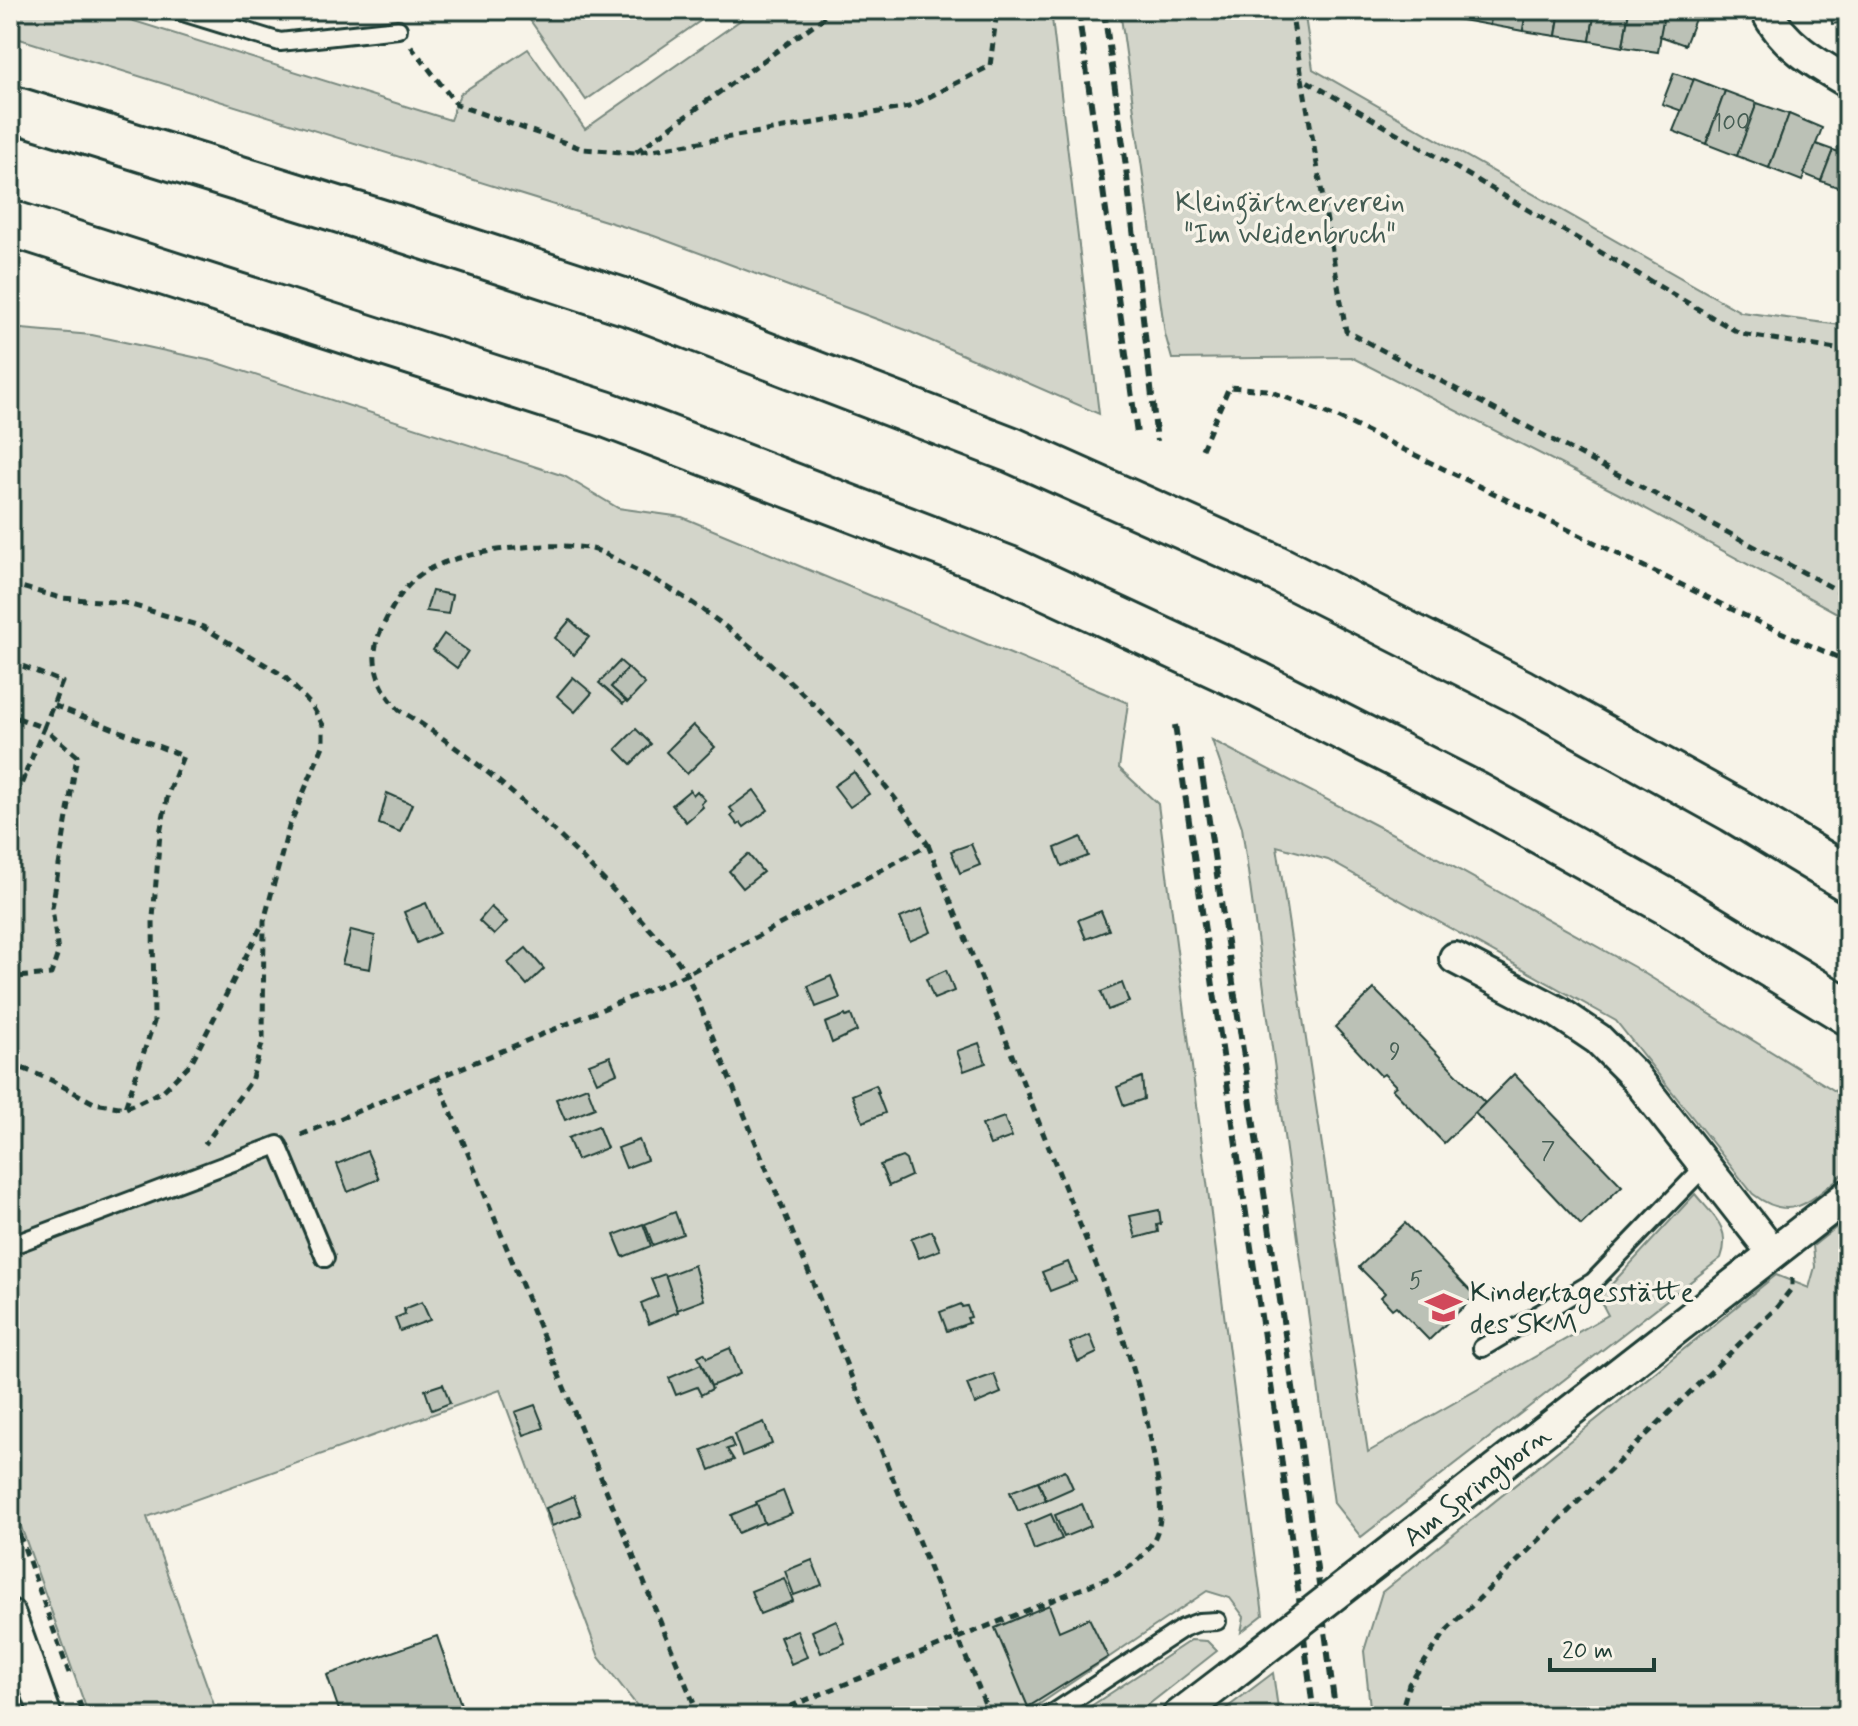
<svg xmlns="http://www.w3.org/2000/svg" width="1858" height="1726" viewBox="0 0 1858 1726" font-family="Mynerve,sans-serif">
	<rect width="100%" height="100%" fill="#f7f3e8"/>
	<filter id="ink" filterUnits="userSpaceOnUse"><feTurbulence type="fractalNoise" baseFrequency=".0125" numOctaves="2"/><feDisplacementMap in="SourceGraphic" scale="16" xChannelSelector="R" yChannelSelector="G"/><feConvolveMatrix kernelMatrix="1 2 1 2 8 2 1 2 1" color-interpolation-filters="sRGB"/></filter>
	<g filter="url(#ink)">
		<g fill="#d3d5ca" stroke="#79897f" stroke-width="2">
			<polygon points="10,10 99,10 450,120 460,94 528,49 585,129 755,10 1051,10 1099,414 906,330 654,236 10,36"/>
			<polygon points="523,10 716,10 586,100"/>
			<polygon points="1120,10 1304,10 1313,69 1741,312 1848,326 1848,619 1617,493 1351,357 1172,359 1165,334"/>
			<polygon points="10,328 92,335 212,361 564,476 618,508 682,517 1128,703 1119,768 1158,804 1263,1615 1241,1632 1244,1617 1230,1598 1207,1591 1022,1716 645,1716 599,1657 500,1390 147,1517 218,1716 89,1716 10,1496"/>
			<path d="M1212 740 1414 845 1634 967 1848 1099V1170C1814 1197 1794 1226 1753 1194L1616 1021 1328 860 1277 846 1368 1452 1608 1315 1599 1298 1695 1194C1713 1216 1732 1228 1721 1258L1361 1537 1334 1503 1242 827Z"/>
			<polygon points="1848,1218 1848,1716 1371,1716 1364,1651 1382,1592 1776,1275 1809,1288 1815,1267 1813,1246"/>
			<polygon points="1191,1640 1207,1641 1217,1651 1134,1716 1076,1716"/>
			<polygon points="1273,1673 1279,1716 1216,1716"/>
		</g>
		<g fill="#bbc1b6" stroke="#1f3d34" stroke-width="2">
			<polygon points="1423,10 1458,10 1456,19 1423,14"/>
			<polygon points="1458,10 1492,10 1490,25 1456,19"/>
			<polygon points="1492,10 1526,10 1523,31 1490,25"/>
			<polygon points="1526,10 1560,10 1556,36 1523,31"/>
			<polygon points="1560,10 1595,10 1590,41 1556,36"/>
			<polygon points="1595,10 1629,10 1623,47 1590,41"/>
			<polygon points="1629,10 1665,10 1658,52 1623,47"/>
			<polygon points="1665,10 1698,11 1685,45 1660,36"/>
			<polygon points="1831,10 1848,10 1848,22 1832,24"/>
			<polygon points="1674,73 1694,80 1682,111 1662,104"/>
			<polygon points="1694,79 1725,91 1706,144 1673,131"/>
			<polygon points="1725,91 1757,103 1737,156 1706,144"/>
			<polygon points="1757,103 1789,114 1769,168 1737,156"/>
			<polygon points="1789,114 1822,128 1802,181 1769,168"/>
			<polygon points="1816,144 1833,150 1821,181 1804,174"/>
			<polygon points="1833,150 1848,155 1848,191 1821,181"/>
			<polygon points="432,591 452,595 448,614 426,611"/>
			<polygon points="570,620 589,637 574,655 555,638"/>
			<polygon points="444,634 468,651 457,668 433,650"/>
			<polygon points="620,661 628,668 611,687 626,701 623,704 599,683"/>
			<polygon points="628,668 645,684 628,702 611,687"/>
			<polygon points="573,677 592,693 575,712 557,696"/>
			<polygon points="693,725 715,747 687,774 666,752"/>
			<polygon points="636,729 651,744 631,764 616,749"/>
			<polygon points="854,772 869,794 850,807 834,786"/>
			<polygon points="690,790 693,795 697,791 705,800 701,804 703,807 686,822 672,805"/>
			<polygon points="754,790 768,810 744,827 741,823 738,825 731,816 734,813 730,808"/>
			<polygon points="387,793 412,804 400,832 379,824"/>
			<polygon points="1081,837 1088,856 1062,866 1055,848"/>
			<polygon points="971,844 980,865 960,873 951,851"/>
			<polygon points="748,854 763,872 743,888 729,871"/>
			<polygon points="426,903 439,933 417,943 404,912"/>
			<polygon points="491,907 507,922 494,935 479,921"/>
			<polygon points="922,909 931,932 910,941 900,918"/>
			<polygon points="1101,911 1109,930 1086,939 1078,920"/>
			<polygon points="351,930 375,936 370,969 342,964"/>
			<polygon points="526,948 544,969 527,985 508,963"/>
			<polygon points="946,970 954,991 934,999 926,979"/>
			<polygon points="831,976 840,998 816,1007 808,986"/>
			<polygon points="1122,983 1129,1002 1108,1010 1101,992"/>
			<polygon points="1374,989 1485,1103 1444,1143 1392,1089 1396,1086 1384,1074 1381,1076 1335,1027"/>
			<polygon points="845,1015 846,1017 851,1015 857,1031 832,1043 825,1023"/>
			<polygon points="979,1043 986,1063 964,1071 957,1051"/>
			<polygon points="610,1056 617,1073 597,1082 589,1064"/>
			<polygon points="1514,1074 1622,1186 1581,1225 1475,1113"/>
			<polygon points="1142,1077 1144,1099 1124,1106 1117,1087"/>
			<polygon points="876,1085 879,1092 877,1092 885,1113 863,1122 852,1095"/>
			<polygon points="587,1087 595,1108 565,1120 556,1099"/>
			<polygon points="1004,1117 1012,1137 990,1145 982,1125"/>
			<polygon points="598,1126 607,1148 577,1160 568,1138"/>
			<polygon points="639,1140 647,1160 626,1168 618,1148"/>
			<polygon points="367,1151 379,1179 348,1192 337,1164"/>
			<polygon points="902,1157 906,1160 911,1176 889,1186 880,1165"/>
			<polygon points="1159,1210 1161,1224 1157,1225 1158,1232 1136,1238 1130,1216"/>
			<polygon points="675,1212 683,1234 653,1245 645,1224"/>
			<polygon points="1405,1223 1475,1296 1429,1340 1396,1306 1392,1309 1381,1297 1385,1293 1359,1267"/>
			<polygon points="643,1224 651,1246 623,1257 614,1235"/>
			<polygon points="932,1231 940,1250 919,1258 911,1239"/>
			<polygon points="1068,1262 1076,1281 1050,1291 1042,1272"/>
			<polygon points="694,1265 704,1300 677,1310 665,1276"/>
			<polygon points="665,1274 678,1312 649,1324 641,1303 658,1296 651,1279"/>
			<polygon points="422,1302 430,1320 400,1331 395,1318 405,1314 404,1309"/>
			<polygon points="961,1304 962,1307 967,1306 971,1317 967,1318 969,1323 947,1331 940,1312"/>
			<polygon points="1090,1335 1097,1353 1078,1362 1070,1343"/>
			<polygon points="730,1348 740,1374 711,1386 698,1356 704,1353 707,1358"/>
			<polygon points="701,1364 712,1389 701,1395 697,1387 676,1395 669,1378"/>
			<polygon points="994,1374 1001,1393 975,1404 967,1384"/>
			<polygon points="443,1384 450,1403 432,1410 425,1390"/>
			<polygon points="535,1405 544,1428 524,1435 515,1412"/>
			<polygon points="764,1422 772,1444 742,1456 734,1434"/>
			<polygon points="730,1438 734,1447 727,1449 734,1460 710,1470 702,1450"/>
			<polygon points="1065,1470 1073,1488 1046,1500 1038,1481"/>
			<polygon points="1038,1481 1046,1500 1018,1511 1010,1492"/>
			<polygon points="783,1491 792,1514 765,1524 756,1502"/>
			<polygon points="574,1496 581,1515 552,1526 546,1508"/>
			<polygon points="757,1504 764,1522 738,1533 731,1515"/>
			<polygon points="1082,1504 1091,1526 1064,1537 1055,1515"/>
			<polygon points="1051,1514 1062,1539 1034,1550 1025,1525"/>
			<polygon points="812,1560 822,1585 794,1595 785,1571"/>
			<polygon points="784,1578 793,1601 760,1614 751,1591"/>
			<polygon points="1049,1605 1059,1631 1089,1618 1108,1657 1028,1707 995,1628"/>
			<polygon points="836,1620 845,1643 821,1653 812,1631"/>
			<polygon points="797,1630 807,1657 791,1664 780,1637"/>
			<polygon points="437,1636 465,1716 341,1716 327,1675"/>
		</g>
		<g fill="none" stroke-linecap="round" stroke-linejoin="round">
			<defs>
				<g id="lane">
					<polyline points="176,10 280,42 398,29"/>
					<polyline points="10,1246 278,1145 325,1258"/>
					<polyline points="1482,1348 1593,1282 1705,1166"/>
					<polyline points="1049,1716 1183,1628 1199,1622 1217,1621"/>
				</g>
				<g id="street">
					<path d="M1766 10C1782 44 1817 64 1848 82"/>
					<polyline points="1455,958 1558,1012 1598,1039 1633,1074 1773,1253"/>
					<polyline points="1379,1560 1848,1195"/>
					<polyline points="10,1615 46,1716"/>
					<polyline points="1178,1716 1229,1677"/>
				</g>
				<g id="highway">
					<polyline points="10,108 402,229 635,305 1012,450 1274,567 1521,692 1734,810 1848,879"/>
					<polyline points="10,223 605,414 1006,568 1259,685 1476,795 1671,904 1848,1012"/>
				</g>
			</defs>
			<use href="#lane" stroke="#1f3d34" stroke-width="22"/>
			<use href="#street" stroke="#1f3d34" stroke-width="36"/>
			<use href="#highway" stroke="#1f3d34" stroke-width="50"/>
			<g stroke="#1f3d34" stroke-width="5" stroke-dasharray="8 6" stroke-linecap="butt">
				<polyline points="1291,10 1302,78"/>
				<polyline points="411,46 457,105 583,149 635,153 909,107 990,66 997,10"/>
				<polyline points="636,152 834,10"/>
				<polyline points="1848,351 1741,334 1302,78 1346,331 1848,596"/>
				<polyline points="1202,449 1229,387 1267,390 1339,418 1758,622 1848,662"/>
				<polyline points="10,584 61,598 125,603 203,627 284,676 312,706 323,725 323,746 289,827 264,921 263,1041 251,1081 205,1144"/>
				<polyline points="10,661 62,682 44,728 10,715"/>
				<polyline points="10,771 24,777 10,813"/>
				<path d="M928 845C973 957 1018 1070 1063 1183 1099 1272 1139 1363 1154 1458 1157 1478 1162 1499 1160 1519 1157 1545 1139 1562 1118 1574L958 1638 990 1716"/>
				<polyline points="10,969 16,977 51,974 58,953 52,908 77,756 44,728 24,777"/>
				<polyline points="10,1063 51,1080 94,1103 125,1108 154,1022 153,918 160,833 168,794 183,756 53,705"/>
				<polyline points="126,1108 163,1091 191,1063 263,923"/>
				<polyline points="301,1135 437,1078"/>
				<polyline points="10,1508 69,1673"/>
				<polyline points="79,1701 84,1716"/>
				<path d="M699 1716 437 1078 687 974 928 845C860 741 743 621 630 567 618 561 605 552 592 549 551 540 447 550 416 578 400 592 391 609 382 628 367 657 377 687 399 710 506 774 590 864 673 954L687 974 958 1638 767 1716"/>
				<polyline points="1400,1716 1409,1684 1447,1630 1777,1307 1792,1288 1792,1278"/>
			</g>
			<use href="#lane" stroke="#f7f3e8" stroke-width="16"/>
			<use href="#street" stroke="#f7f3e8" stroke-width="30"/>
			<use href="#highway" stroke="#f7f3e8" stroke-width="44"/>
			<g stroke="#1f3d34" stroke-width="6" stroke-dasharray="12 6" stroke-linecap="butt">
				<polyline points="1078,10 1137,434"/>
				<polyline points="1104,10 1125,159 1157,441"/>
				<polyline points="1175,725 1278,1433 1314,1716"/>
				<polyline points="1200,760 1297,1415 1336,1716"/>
			</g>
			<defs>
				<polyline id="street-bridge" points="1229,1677 1379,1560"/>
			</defs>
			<use href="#street-bridge" stroke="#1f3d34" stroke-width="36" stroke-linecap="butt"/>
			<use href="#street-bridge" stroke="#f7f3e8" stroke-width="30"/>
		</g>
	</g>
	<defs>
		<symbol id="school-bare" viewBox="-9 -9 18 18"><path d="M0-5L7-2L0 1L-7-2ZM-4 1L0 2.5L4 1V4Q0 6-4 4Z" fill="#d1495b" stroke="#f7f3e8" stroke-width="2.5" paint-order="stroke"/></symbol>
	</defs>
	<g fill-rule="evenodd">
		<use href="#school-bare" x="1418" y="1282" width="51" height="51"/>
	</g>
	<g text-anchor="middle" stroke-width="7" stroke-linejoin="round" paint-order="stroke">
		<g font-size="24" fill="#465e54">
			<text x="1731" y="130">100</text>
			<text x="1395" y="1059">9</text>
			<text x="1548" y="1158">7</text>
			<text x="1416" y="1288">5</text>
		</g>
		<g font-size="28" fill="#435b52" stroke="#f7f3e8">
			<text x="1290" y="211">Kleingärtnerverein<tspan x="1290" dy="32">"Im Weidenbruch"</tspan></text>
		</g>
		<g font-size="28" fill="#1f3d34" stroke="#f7f3e8" text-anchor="start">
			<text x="1470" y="1301">Kindertagesstätte<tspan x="1470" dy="32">des SKM</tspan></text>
		</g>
		<g font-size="28" fill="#1f3d34" stroke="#f7f3e8">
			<text transform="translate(1476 1485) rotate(-38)" y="10">Am Springborn</text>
		</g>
	</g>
	<rect width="1858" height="1726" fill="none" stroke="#f7f3e8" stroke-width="40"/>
	<rect x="20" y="20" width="1818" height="1686" fill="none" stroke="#1f3d34" stroke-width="3" filter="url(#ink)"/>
	<path d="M1550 1658v12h104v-12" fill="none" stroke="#1f3d34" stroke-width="4"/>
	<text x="1562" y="1658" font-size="24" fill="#1f3d34" stroke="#f7f3e8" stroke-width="6" paint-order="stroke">20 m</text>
</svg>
